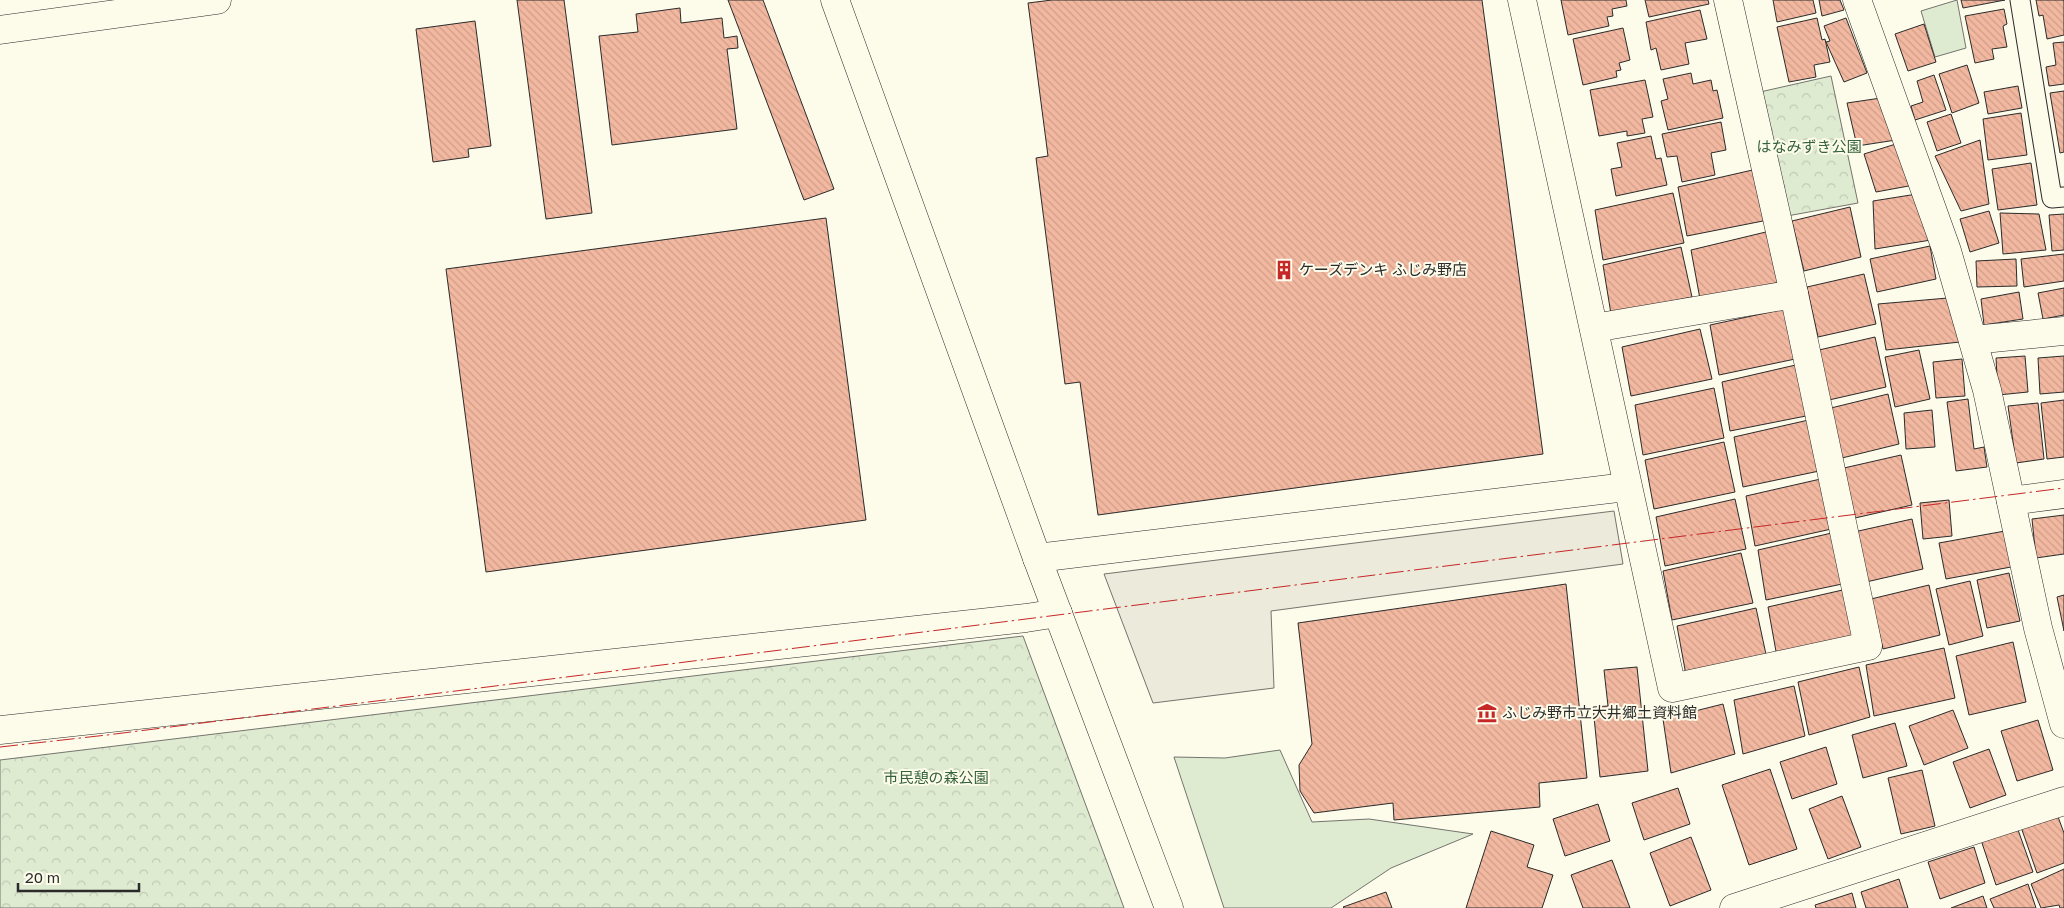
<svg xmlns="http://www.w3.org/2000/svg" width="2064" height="908" viewBox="0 0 2064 908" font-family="'Golos Text','Noto Sans JP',sans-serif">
	<defs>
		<pattern id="forest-crowns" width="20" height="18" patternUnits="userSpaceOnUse" patternTransform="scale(1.25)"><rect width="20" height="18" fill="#deebd1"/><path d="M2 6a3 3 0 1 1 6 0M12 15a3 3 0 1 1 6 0" fill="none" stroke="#bfcab4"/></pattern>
		<pattern id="building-back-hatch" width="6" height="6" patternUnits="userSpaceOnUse" patternTransform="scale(1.25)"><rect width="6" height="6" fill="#f2b8a0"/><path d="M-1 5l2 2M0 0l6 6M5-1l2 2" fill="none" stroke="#d09e8a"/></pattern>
	</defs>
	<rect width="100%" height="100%" fill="#fdfbea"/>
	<g fill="url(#forest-crowns)" stroke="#74746e">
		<polygon points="1831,76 1858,203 1787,216 1760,92"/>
		<polygon points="1023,636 1124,908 0,908 0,760"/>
	</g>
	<g fill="#deebd1" stroke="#74746e">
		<polygon points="1957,0 1966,48 1935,57 1921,11"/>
		<polygon points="1280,750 1312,822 1369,819 1473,834 1391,868 1331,908 1224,908 1174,757 1225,758"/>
	</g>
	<polygon fill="#eceadb" stroke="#74746e" points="1614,511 1623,564 1271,611 1274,688 1153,703 1104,574"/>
	<g fill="url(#building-back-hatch)" stroke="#2b2b2b">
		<polygon points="517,0 564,0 592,213 546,219"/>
		<polygon points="728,0 763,0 834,189 804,200"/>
		<polygon points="1052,0 1482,0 1543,454 1098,515 1080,382 1065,384 1036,158 1048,156 1028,3"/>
		<polygon points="1561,0 1626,0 1627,6 1612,9 1613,16 1607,17 1609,26 1568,35"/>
		<polygon points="1645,0 1708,0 1709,4 1649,17"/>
		<polygon points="1773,0 1813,0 1816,13 1777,22"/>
		<polygon points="1819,0 1840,0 1844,10 1822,16"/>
		<polygon points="1961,0 2005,0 1963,8"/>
		<polygon points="2036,0 2064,0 2064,35 2047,39 2043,15 2039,16"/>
		<polygon points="680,8 681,23 722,18 724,38 737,36 738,48 727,49 737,129 612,145 599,36 638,32 636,14"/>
		<polygon points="2004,9 2007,24 2003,26 2007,47 1992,49 1994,59 1975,63 1965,16"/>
		<polygon points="1700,10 1707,39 1685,43 1689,64 1661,70 1656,48 1651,50 1646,22"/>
		<polygon points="1817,18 1822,40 1825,39 1830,62 1814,65 1816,77 1789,82 1777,27"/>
		<polygon points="1846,18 1867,73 1844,82 1826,42 1830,41 1824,26"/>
		<polygon points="475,21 491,146 468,149 469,157 433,162 416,29"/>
		<polygon points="1924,24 1936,62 1908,71 1895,34"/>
		<polygon points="1623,28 1630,60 1619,63 1621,70 1616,71 1617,77 1583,85 1573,39"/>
		<polygon points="2064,42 2064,84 2049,86 2046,67 2056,65 2053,43"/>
		<polygon points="1967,65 1979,103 1952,113 1939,74"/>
		<polygon points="1691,73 1693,84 1711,80 1713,91 1717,90 1723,118 1668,130 1661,101 1668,99 1663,79"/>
		<polygon points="1934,75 1946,110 1915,120 1911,106 1923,102 1917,81"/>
		<polygon points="1645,80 1653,117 1642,119 1645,133 1627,136 1627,131 1599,136 1590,90"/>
		<polygon points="2018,86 2022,108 1988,114 1984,92"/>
		<polygon points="2064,91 2064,152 2060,153 2050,93"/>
		<polygon points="1881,98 1896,140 1857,146 1847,103"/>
		<polygon points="2021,113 2027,155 1988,160 1983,119"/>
		<polygon points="1951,114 1961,143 1937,151 1927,122"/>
		<polygon points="1721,122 1726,150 1711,153 1715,175 1682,182 1677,156 1667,157 1662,134"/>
		<polygon points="1651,136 1656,159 1661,158 1667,185 1616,196 1611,169 1622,167 1617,143"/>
		<polygon points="1980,140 1989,204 1961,211 1935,156"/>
		<polygon points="1899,143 1914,185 1876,192 1864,154"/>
		<polygon points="2031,163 2037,205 1998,210 1992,169"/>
		<polygon points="1757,169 1768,220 1687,236 1678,187"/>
		<polygon points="1673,193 1684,243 1603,260 1595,210"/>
		<polygon points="1917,194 1931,240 1875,249 1873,201"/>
		<polygon points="1850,207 1861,257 1804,271 1792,221"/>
		<polygon points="1989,211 1999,243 1970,252 1960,219"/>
		<polygon points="2000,213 2039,214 2046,250 2003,254"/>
		<polygon points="2064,214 2064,250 2052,251 2049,215"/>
		<polygon points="826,218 866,520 486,572 446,269"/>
		<polygon points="1770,231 1781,282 1700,299 1691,250"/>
		<polygon points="1930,246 1936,279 1877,292 1870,259"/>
		<polygon points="1681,247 1692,297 1611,314 1603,265"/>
		<polygon points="2064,254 2064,281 2024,287 2021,259"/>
		<polygon points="2016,259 2017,286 1977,287 1976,261"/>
		<polygon points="1864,274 1876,324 1818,337 1807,287"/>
		<polygon points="2064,288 2064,315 2043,319 2038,293"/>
		<polygon points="2019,292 2023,319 1984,325 1981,299"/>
		<polygon points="1948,298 1960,342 1886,350 1878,304"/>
		<polygon points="1789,308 1800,358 1719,375 1710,325"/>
		<polygon points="1700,329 1712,379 1631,396 1622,347"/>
		<polygon points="1875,337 1886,387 1829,400 1819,350"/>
		<polygon points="1919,350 1930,399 1895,407 1885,357"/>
		<polygon points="2025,356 2028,392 1998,395 1996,358"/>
		<polygon points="2064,356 2064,392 2040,394 2038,358"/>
		<polygon points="1962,359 1965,396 1936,398 1933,362"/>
		<polygon points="1800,364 1811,415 1730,431 1722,382"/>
		<polygon points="1714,388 1724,438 1643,455 1635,405"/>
		<polygon points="1888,394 1899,444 1842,458 1831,408"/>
		<polygon points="1968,399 1974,449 1984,447 1987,467 1956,471 1947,402"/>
		<polygon points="2064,400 2064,457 2047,459 2041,403"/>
		<polygon points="2038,403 2044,459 2016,463 2008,406"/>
		<polygon points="1932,410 1935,447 1906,449 1904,413"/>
		<polygon points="1813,419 1824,470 1743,487 1734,437"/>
		<polygon points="1724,442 1735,492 1654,509 1645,460"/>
		<polygon points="1901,455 1912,505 1855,518 1844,468"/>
		<polygon points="1825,478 1836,528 1755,546 1746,496"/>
		<polygon points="1735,499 1746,549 1665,566 1656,517"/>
		<polygon points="1949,500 1952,536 1923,539 1920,503"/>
		<polygon points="2064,515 2064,554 2036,558 2032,519"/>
		<polygon points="1912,519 1923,569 1866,582 1854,532"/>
		<polygon points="2005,531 2011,567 1946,579 1939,543"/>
		<polygon points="1836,532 1847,583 1766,600 1758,550"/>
		<polygon points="1741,553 1753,603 1672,620 1663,571"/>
		<polygon points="2009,573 2020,621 1987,628 1977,580"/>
		<polygon points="1970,581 1983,636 1949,645 1936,589"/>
		<polygon points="1566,584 1587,778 1539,783 1540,807 1394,820 1393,803 1314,813 1300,791 1299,765 1312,744 1298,623"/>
		<polygon points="1929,585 1940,635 1883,649 1871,599"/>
		<polygon points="1847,589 1858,639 1777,657 1768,607"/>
		<polygon points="2064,595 2064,631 2057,597"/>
		<polygon points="1756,608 1767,659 1686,675 1677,626"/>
		<polygon points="2013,642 2026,702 1969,715 1956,656"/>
		<polygon points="1944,648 1955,698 1874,716 1866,665"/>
		<polygon points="1637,667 1648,771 1600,777 1593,707 1608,706 1604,670"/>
		<polygon points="1859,667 1870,717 1809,735 1798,682"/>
		<polygon points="1794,686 1805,736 1743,754 1734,700"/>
		<polygon points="1723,704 1735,754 1671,773 1663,719"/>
		<polygon points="1953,710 1968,748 1924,765 1909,726"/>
		<polygon points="2038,720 2053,770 2017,781 2001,731"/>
		<polygon points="1895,723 1907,766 1863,778 1852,735"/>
		<polygon points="1826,747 1837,784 1792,799 1780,762"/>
		<polygon points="1989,749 2006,795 1970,808 1953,762"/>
		<polygon points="1770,769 1797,849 1749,865 1722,785"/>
		<polygon points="1922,770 1935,826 1901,834 1888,778"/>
		<polygon points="1678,788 1690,824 1644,840 1632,803"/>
		<polygon points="1842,796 1861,847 1828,859 1809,809"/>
		<polygon points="1598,804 1610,841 1565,856 1553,819"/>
		<polygon points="2057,814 2064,833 2064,863 2037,873 2021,827"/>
		<polygon points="2017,827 2033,872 1996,885 1981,840"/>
		<polygon points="1491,831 1534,845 1527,867 1553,875 1542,908 1466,908"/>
		<polygon points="1691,837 1711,890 1670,906 1650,853"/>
		<polygon points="1974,847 1985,883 1940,899 1928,862"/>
		<polygon points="1612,860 1630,908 1583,908 1571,875"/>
		<polygon points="2064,869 2064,908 2060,908 2059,905 2041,908 2031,884"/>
		<polygon points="1899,879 1908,908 1866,908 1861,892"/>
		<polygon points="2028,884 2036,908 1994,908 1990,899"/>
		<polygon points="1386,892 1392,908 1344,908 1343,907"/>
		<polygon points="1852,893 1856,908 1816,908 1815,905"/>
		<polygon points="1983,896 1987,908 1951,908"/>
	</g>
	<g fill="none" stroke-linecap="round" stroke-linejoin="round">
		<defs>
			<polyline id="service" points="2020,0 2052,198 2064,197"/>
			<g id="minor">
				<path d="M1522 0C1573 229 1620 459 1672 688L1868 646 1794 294 1728 0"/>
				<polyline points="1857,0 1947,251 1987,390 2038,628 2064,724"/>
				<polyline points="1594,328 1794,294"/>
				<polyline points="1973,340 2064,331"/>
				<polyline points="2011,501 2064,494"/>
				<polyline points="1037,558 1626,487"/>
				<polyline points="0,730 1026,618 1058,613"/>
				<polyline points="1734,908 2064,801"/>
			</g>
			<g id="tertiary">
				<polyline points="835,0 1037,558 1169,908"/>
				<polyline points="0,30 217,0"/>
			</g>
		</defs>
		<use href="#service" stroke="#2b2b2b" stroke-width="21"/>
		<use href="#minor" stroke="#2b2b2b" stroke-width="29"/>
		<use href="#tertiary" stroke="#2b2b2b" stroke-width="29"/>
		<use href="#service" stroke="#fdfbea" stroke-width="19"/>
		<use href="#minor" stroke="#fdfbea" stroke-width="28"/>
		<use href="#tertiary" stroke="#fdfbea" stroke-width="28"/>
		<polyline stroke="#c62828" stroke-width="1" stroke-dasharray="18 4 2.5 4" stroke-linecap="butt" points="0,747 107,735 2064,488"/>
	</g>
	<defs>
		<symbol id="building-bare" viewBox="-9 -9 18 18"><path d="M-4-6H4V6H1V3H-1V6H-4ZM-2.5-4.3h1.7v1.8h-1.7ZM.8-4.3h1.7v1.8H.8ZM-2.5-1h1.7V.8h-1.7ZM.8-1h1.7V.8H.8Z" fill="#c62828" stroke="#fdfbea" stroke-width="2.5" paint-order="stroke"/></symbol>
		<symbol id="museum-bare" viewBox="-9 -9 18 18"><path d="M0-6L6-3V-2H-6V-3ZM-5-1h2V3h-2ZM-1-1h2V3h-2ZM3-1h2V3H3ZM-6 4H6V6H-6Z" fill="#c62828" stroke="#fdfbea" stroke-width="2.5" paint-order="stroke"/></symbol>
	</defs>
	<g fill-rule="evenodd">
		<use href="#building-bare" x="1270" y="256" width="28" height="28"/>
		<use href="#museum-bare" x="1473" y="699" width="28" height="28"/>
	</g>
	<g text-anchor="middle" stroke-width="4" stroke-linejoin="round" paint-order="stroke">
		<g font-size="15" fill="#34623c" stroke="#fdfbea">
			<text x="1809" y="152">はなみずき公園</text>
			<text x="936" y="783">市民憩の森公園</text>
		</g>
		<g font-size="15" fill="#2b2b2b" stroke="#fdfbea" text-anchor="start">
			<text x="1299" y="275">ケーズデンキ ふじみ野店</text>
			<text x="1502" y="718">ふじみ野市立大井郷土資料館</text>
		</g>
	</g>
	<path d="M18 883v8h121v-8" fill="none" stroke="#2b2b2b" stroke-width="2.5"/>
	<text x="25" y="883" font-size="15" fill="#2b2b2b" stroke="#fdfbea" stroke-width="4" paint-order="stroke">20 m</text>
</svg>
